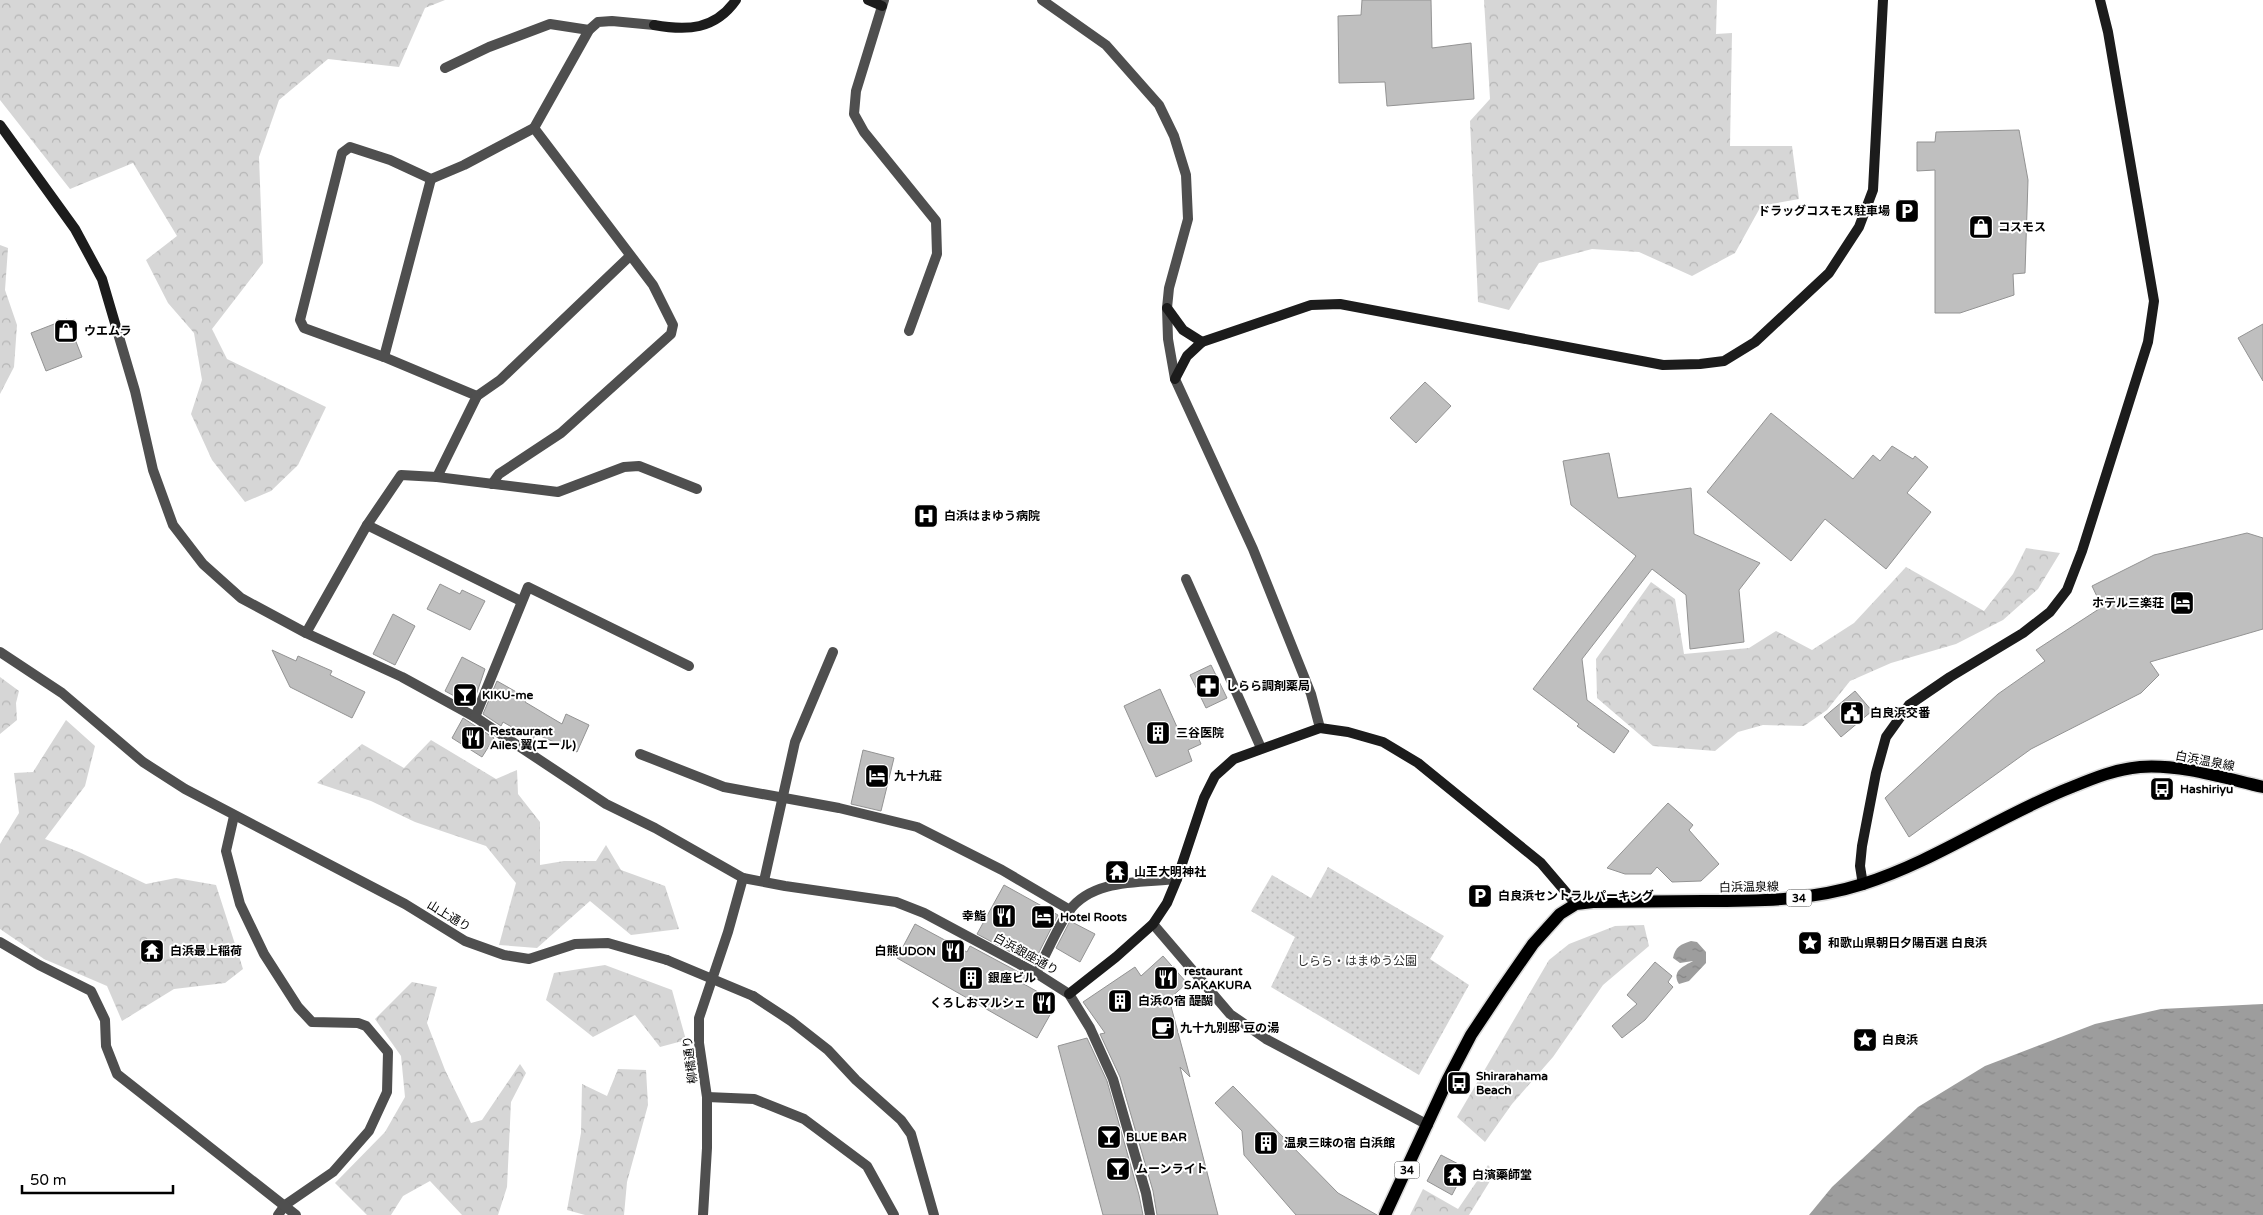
<svg xmlns="http://www.w3.org/2000/svg" width="2263" height="1215" viewBox="0 0 2263 1215" font-family="'Varela Round','Noto Sans JP',sans-serif">
	<defs>
		<pattern id="forest-crowns" width="20" height="18" patternUnits="userSpaceOnUse" patternTransform="scale(1.25)"><rect width="20" height="18" fill="#d6d6d6"/><path d="M2 6a3 3 0 1 1 6 0M12 15a3 3 0 1 1 6 0" fill="none" stroke="#b6b6b6"/></pattern>
		<pattern id="park-dots" width="8" height="8" patternUnits="userSpaceOnUse" patternTransform="scale(1.25)"><rect width="8" height="8" fill="#d6d6d6"/><path d="M2 2h.1M6 6h.1" fill="none" stroke="#b6b6b6" stroke-width="1.8" stroke-linecap="round"/></pattern>
		<pattern id="water-ripples" width="26" height="14" patternUnits="userSpaceOnUse" patternTransform="scale(1.25)"><rect width="26" height="14" fill="#9d9d9d"/><path d="M2 4q2-2 4 0t4 0M15 11q2-2 4 0t4 0" fill="none" stroke="#858585"/></pattern>
	</defs>
	<rect width="100%" height="100%" fill="#fff"/>
	<g fill="url(#forest-crowns)">
		<polygon points="0,0 445,0 425,8 399,67 328,59 279,100 259,157 263,263 212,329 227,359 326,407 298,465 271,491 245,502 212,460 191,414 202,380 194,333 168,303 146,260 177,236 133,163 70,189 0,100"/>
		<polygon points="1484,0 1717,0 1716,34 1732,33 1730,146 1792,146 1799,199 1761,206 1735,253 1692,276 1639,252 1592,249 1539,263 1509,310 1478,302 1470,121 1490,99"/>
		<polygon points="0,245 8,248 5,290 17,325 14,367 0,394"/>
		<polygon points="2026,548 2060,553 2038,589 2003,620 1956,644 1891,663 1850,681 1827,710 1804,726 1763,725 1738,732 1715,751 1653,746 1597,698 1596,659 1651,582 1675,599 1684,654 1749,648 1776,631 1812,650 1854,623 1906,567 1984,611 2013,574"/>
		<polygon points="0,677 19,691 16,703 17,720 0,734"/>
		<polygon points="66,720 95,746 85,786 45,839 79,852 146,884 176,878 216,885 243,969 225,983 174,989 122,1021 107,986 44,959 0,929 0,844 19,813 14,773 33,772"/>
		<polygon points="431,740 496,779 517,770 518,794 540,822 540,865 564,861 596,861 606,845 621,870 665,886 679,929 631,935 590,901 537,948 499,945 516,883 486,846 415,822 371,801 317,783 362,744 404,768"/>
		<polygon points="1644,925 1649,946 1603,985 1553,1057 1512,1104 1485,1142 1457,1117 1549,960 1569,944 1615,926"/>
		<polygon points="605,965 672,990 686,1040 660,1047 635,1015 593,1037 546,1000 554,973"/>
		<polygon points="412,982 437,987 427,1023 445,1070 471,1123 482,1120 520,1064 526,1073 511,1102 507,1187 498,1215 462,1215 430,1181 403,1196 391,1215 367,1215 335,1183 385,1132 405,1097 401,1056 375,1019"/>
		<polygon points="618,1069 646,1070 648,1105 627,1182 624,1215 585,1215 567,1210 581,1133 582,1084 607,1096"/>
		<polygon points="1488,1165 1495,1173 1469,1215 1410,1215 1423,1189 1458,1209"/>
	</g>
	<polygon fill="url(#park-dots)" points="1328,867 1444,936 1430,959 1469,985 1419,1075 1271,987 1295,937 1251,911 1272,875 1311,898"/>
	<g fill="url(#water-ripples)">
		<path d="M1691 941 1697 942 1706 952V963L1689 981 1679 984C1671 971 1684 966 1693 961L1680 963 1673 958C1675 947 1681 944 1691 941Z"/>
		<polygon points="2263,1004 2263,1215 1809,1215 1832,1187 1918,1107 1985,1066 2095,1024 2161,1009"/>
	</g>
	<g fill="#bfbfbf" stroke="#939393">
		<polygon points="1362,0 1431,0 1432,48 1471,43 1474,99 1387,106 1385,82 1339,83 1338,16 1361,15"/>
		<polygon points="2019,130 2028,180 2025,273 2013,274 2014,295 1960,313 1935,313 1935,170 1917,171 1917,142 1935,142 1936,132"/>
		<polygon points="67,319 82,357 46,371 31,333"/>
		<polygon points="2263,324 2263,381 2238,338"/>
		<polygon points="1425,382 1451,406 1416,443 1390,418"/>
		<polygon points="1771,413 1853,479 1873,455 1880,461 1892,446 1913,459 1915,456 1928,467 1907,493 1931,512 1886,569 1825,519 1791,561 1707,492"/>
		<polygon points="1609,453 1618,498 1691,488 1694,534 1760,563 1739,590 1744,642 1690,649 1686,595 1652,569 1582,659 1587,700 1629,731 1614,753 1577,726 1579,724 1533,689 1636,556 1571,505 1563,461"/>
		<polygon points="2247,533 2263,538 2263,629 2150,662 2159,675 2141,693 2031,749 1909,837 1885,798 1998,694 2045,661 2036,650 2102,607 2092,586 2154,555"/>
		<polygon points="440,584 460,594 462,590 485,601 470,630 427,609"/>
		<polygon points="393,614 415,626 395,665 373,654"/>
		<polygon points="272,650 296,661 298,656 332,671 330,675 365,692 352,718 290,687"/>
		<polygon points="462,657 485,669 472,707 471,705 445,691"/>
		<polygon points="1211,665 1227,698 1206,708 1190,675"/>
		<polygon points="497,681 527,698 525,702 562,724 566,714 589,725 577,752 536,734 533,739 503,722 501,726 483,714"/>
		<polygon points="1160,689 1181,736 1195,730 1201,744 1188,750 1192,761 1156,777 1124,706"/>
		<polygon points="1855,691 1872,711 1841,737 1824,717"/>
		<polygon points="463,718 494,738 482,757 452,738"/>
		<polygon points="863,750 894,758 881,811 851,804"/>
		<polygon points="1668,803 1693,825 1689,830 1719,864 1701,881 1672,882 1657,867 1651,874 1625,874 1607,868"/>
		<polygon points="1004,885 1058,915 1033,964 977,934"/>
		<polygon points="1070,921 1095,934 1080,962 1056,948"/>
		<polygon points="915,924 967,952 970,946 1026,976 1022,983 1047,997 1055,1006 1037,1038 897,958"/>
		<polygon points="1163,956 1187,983 1169,999 1190,1077 1180,1067 1218,1215 1157,1215 1153,1191 1120,1077 1100,1034 1105,1033 1083,1002 1135,967 1141,976"/>
		<polygon points="1655,962 1672,976 1668,982 1673,987 1645,1020 1622,1038 1612,1026 1637,1004 1627,995"/>
		<polygon points="1087,1038 1107,1081 1139,1195 1143,1215 1103,1215 1058,1046"/>
		<polygon points="1233,1086 1338,1193 1377,1215 1296,1215 1244,1155 1242,1131 1215,1103"/>
		<polygon points="1441,1155 1466,1168 1452,1195 1427,1181"/>
	</g>
	<g fill="none" stroke-linecap="round" stroke-linejoin="round">
		<defs>
			<path id="primary" d="M1385 1215 1448 1079 1471 1035 1501 990 1533 944 1560 914 1576 904 1593 902C1630 902 1666 901 1703 901 1758 901 1810 901 1863 884 1936 861 2000 815 2072 787 2094 778 2116 769 2140 767 2181 764 2224 778 2263 787"/>
		</defs>
		<use href="#primary" stroke="#dbdbdb" stroke-width="15"/>
		<g stroke="#4f4f4f" stroke-width="10">
			<polyline points="884,0 856,91 854,114 864,132 936,221 937,254 909,331"/>
			<polyline points="1042,0 1106,45 1159,105 1174,136 1186,175 1188,219 1169,288 1167,308 1168,339 1175,379 1253,549 1311,694 1320,728"/>
			<polyline points="445,68 489,47 550,24 589,30"/>
			<polyline points="534,128 589,30 598,22 612,21 654,25"/>
			<polyline points="117,330 135,391 153,470 173,525 203,564 241,598 306,633 402,677 475,717 606,804 655,828 743,878 785,886 896,902 924,913 1036,973 1069,994 1090,1028 1113,1079 1146,1193 1150,1215"/>
			<polyline points="384,357 431,179"/>
			<polyline points="477,396 384,357 304,328 300,320 342,153 350,147 390,160 431,179 464,165 534,128 653,285 673,325 671,334 561,433 499,474 492,484"/>
			<polyline points="437,477 477,396 500,380 630,256"/>
			<polyline points="367,525 521,601"/>
			<polyline points="1186,579 1261,748"/>
			<polyline points="306,633 367,525 401,475 437,477 558,492 624,467 639,466 697,489"/>
			<polyline points="0,652 62,693 143,762 185,789 405,904 465,941 504,955 529,959 575,944 608,943 667,960"/>
			<polyline points="475,717 528,587 689,666"/>
			<polyline points="640,754 724,787 839,808 917,827 1002,870 1070,910"/>
			<polyline points="234,816 226,851 240,904 264,954 298,1007 312,1022 358,1023 366,1026 388,1052 387,1092 369,1131 333,1172 285,1205 278,1215"/>
			<polyline points="764,881 795,742 833,652"/>
			<polyline points="1153,924 1230,1014 1266,1039 1428,1125"/>
			<polyline points="0,942 39,965 91,991 105,1020 106,1046 117,1074 296,1215"/>
			<path d="M1036 973C1047 953 1056 930 1069 911 1093 878 1142 883 1177 879"/>
			<polyline points="753,996 791,1021 828,1050 856,1080 901,1120 911,1134 934,1215"/>
			<polyline points="707,1097 754,1099 804,1119 867,1166 894,1215"/>
			<polyline points="703,1215 707,1148 707,1097 699,1043 699,1018 728,932 743,878"/>
		</g>
		<g stroke="#1c1c1c" stroke-width="10">
			<polyline points="868,0 882,6"/>
			<path d="M654 25C687 31 715 30 736 0"/>
			<polyline points="0,125 75,229 102,279 117,330"/>
			<polyline points="1167,308 1183,330 1202,342"/>
			<polyline points="1175,379 1187,356 1202,342 1311,305 1340,304 1663,365 1700,364 1724,361 1755,342 1829,273 1859,227 1873,190 1883,0"/>
			<polyline points="1863,885 1860,866 1862,846 1876,773 1886,737 1909,705 1950,677 2023,633 2050,612 2067,590 2082,551 2148,342 2154,301 2108,32 2100,0"/>
			<polyline points="1069,994 1116,957 1153,924 1167,903 1177,879 1204,798 1215,776 1234,759 1320,728 1348,732 1383,742 1418,763 1541,863 1576,904"/>
		</g>
		<use href="#primary" stroke="#000" stroke-width="12"/>
		<polyline stroke="#4f4f4f" stroke-width="10" points="667,960 753,996"/>
	</g>
	<defs>
		<symbol id="parking-square" viewBox="-11 -11 22 22"><rect x="-9" y="-9" width="18" height="18" rx="4" fill="#000" stroke="#fff"/><path d="M-3.5-5.5H1a3.5 3.5 0 0 1 0 7H-1V5.5H-3.5ZM-1-3.4V-.6H.8a1.4 1.4 0 0 0 0-2.8Z" fill="#fff"/></symbol>
		<symbol id="shop-square" viewBox="-11 -11 22 22"><rect x="-9" y="-9" width="18" height="18" rx="4" fill="#000" stroke="#fff"/><path d="M-5-2.5h2.3a2.7 3.5 0 0 1 5.4 0H5L5.5 6h-11ZM-1.5-2.5h3a1.5 2.3 0 0 0-3 0Z" fill="#fff"/></symbol>
		<symbol id="hospital-square" viewBox="-11 -11 22 22"><rect x="-9" y="-9" width="18" height="18" rx="4" fill="#000" stroke="#fff"/><path d="M-5-5h3v3.5h4V-5h3V5h-3V1.5h-4V5h-3Z" fill="#fff"/></symbol>
		<symbol id="hotel-square" viewBox="-11 -11 22 22"><rect x="-9" y="-9" width="18" height="18" rx="4" fill="#000" stroke="#fff"/><path d="M-6-4.5h1.5V1H6V5H4.5V3h-9V5H-6ZM-4 0a1.8 1.8 0 1 1 3.6 0ZM.5 0V-2.5h3Q6-2.5 6 0Z" fill="#fff"/></symbol>
		<symbol id="pharmacy-square" viewBox="-11 -11 22 22"><rect x="-9" y="-9" width="18" height="18" rx="4" fill="#000" stroke="#fff"/><path d="M-2-6h4v4h4v4h-4v4h-4v-4h-4v-4h4Z" fill="#fff"/></symbol>
		<symbol id="bar-square" viewBox="-11 -11 22 22"><rect x="-9" y="-9" width="18" height="18" rx="4" fill="#000" stroke="#fff"/><path d="M-6-5H6L.8 .8V4.5H3.5V6h-7V4.5H-.8V.8Z" fill="#fff"/></symbol>
		<symbol id="civic-square" viewBox="-11 -11 22 22"><rect x="-9" y="-9" width="18" height="18" rx="4" fill="#000" stroke="#fff"/><path d="M-.6-6.5H3V-4.5H.6V-3L4-1V1h2V6H-6V1h2V-1L-.6-3ZM-1.2 2.5V6h2.4V2.5Z" fill="#fff"/></symbol>
		<symbol id="building-square" viewBox="-11 -11 22 22"><rect x="-9" y="-9" width="18" height="18" rx="4" fill="#000" stroke="#fff"/><path d="M-4-6H4V6H1V3H-1V6H-4ZM-2.5-4.3h1.7v1.8h-1.7ZM.8-4.3h1.7v1.8H.8ZM-2.5-1h1.7V.8h-1.7ZM.8-1h1.7V.8H.8Z" fill="#fff"/></symbol>
		<symbol id="restaurant-square" viewBox="-11 -11 22 22"><rect x="-9" y="-9" width="18" height="18" rx="4" fill="#000" stroke="#fff"/><path d="M-5-6h1v4h1v-4h1v4h1v-4h1v5L-1.5 .5V6h-2V.5L-5-1ZM5-6V6H3V1.5H1.5Q1.5-4 5-6Z" fill="#fff"/></symbol>
		<symbol id="bus-square" viewBox="-11 -11 22 22"><rect x="-9" y="-9" width="18" height="18" rx="4" fill="#000" stroke="#fff"/><path d="M-5-6H5V4H4V6H2V4H-2V6H-4V4H-5ZM-3.5-4V0h7V-4ZM-3.5 1.2v1.5H-2V1.2ZM2 1.2v1.5H3.5V1.2Z" fill="#fff"/></symbol>
		<symbol id="temple-square" viewBox="-11 -11 22 22"><rect x="-9" y="-9" width="18" height="18" rx="4" fill="#000" stroke="#fff"/><path d="M0-6L5-2H3V0L6.5 2.5H4V6H1.5V3h-3V6H-4V2.5H-6.5L-3 0V-2H-5Z" fill="#fff"/></symbol>
		<symbol id="sight-square" viewBox="-11 -11 22 22"><rect x="-9" y="-9" width="18" height="18" rx="4" fill="#000" stroke="#fff"/><path d="M0-6L1.8-2.2L6-1.7L2.9 1.2L3.7 5.4L0 3.3L-3.7 5.4L-2.9 1.2L-6-1.7L-1.8-2.2Z" fill="#fff"/></symbol>
		<symbol id="cafe-square" viewBox="-11 -11 22 22"><rect x="-9" y="-9" width="18" height="18" rx="4" fill="#000" stroke="#fff"/><path d="M-5.5-4.5H6V0H3Q3 3.5 0 3.5H-2.5Q-5.5 3.5-5.5 0ZM3-3.2v2h1.7v-2ZM-6 4.5H4V6H-6Z" fill="#fff"/></symbol>
	</defs>
	<g fill-rule="evenodd">
		<use href="#parking-square" x="1893" y="197" width="28" height="28"/>
		<use href="#shop-square" x="1967" y="213" width="28" height="28"/>
		<use href="#shop-square" x="52" y="317" width="28" height="28"/>
		<use href="#hospital-square" x="912" y="502" width="28" height="28"/>
		<use href="#hotel-square" x="2168" y="589" width="28" height="28"/>
		<use href="#pharmacy-square" x="1194" y="672" width="28" height="28"/>
		<use href="#bar-square" x="451" y="681" width="28" height="28"/>
		<use href="#civic-square" x="1838" y="699" width="28" height="28"/>
		<use href="#building-square" x="1144" y="719" width="28" height="28"/>
		<use href="#restaurant-square" x="459" y="724" width="28" height="28"/>
		<use href="#hotel-square" x="863" y="762" width="28" height="28"/>
		<use href="#bus-square" x="2148" y="775" width="28" height="28"/>
		<use href="#temple-square" x="1103" y="858" width="28" height="28"/>
		<use href="#parking-square" x="1466" y="882" width="28" height="28"/>
		<use href="#restaurant-square" x="990" y="902" width="28" height="28"/>
		<use href="#hotel-square" x="1029" y="903" width="28" height="28"/>
		<use href="#sight-square" x="1796" y="929" width="28" height="28"/>
		<use href="#temple-square" x="138" y="937" width="28" height="28"/>
		<use href="#restaurant-square" x="939" y="937" width="28" height="28"/>
		<use href="#building-square" x="957" y="964" width="28" height="28"/>
		<use href="#restaurant-square" x="1152" y="964" width="28" height="28"/>
		<use href="#building-square" x="1106" y="987" width="28" height="28"/>
		<use href="#restaurant-square" x="1030" y="989" width="28" height="28"/>
		<use href="#cafe-square" x="1149" y="1014" width="28" height="28"/>
		<use href="#sight-square" x="1851" y="1026" width="28" height="28"/>
		<use href="#bus-square" x="1445" y="1069" width="28" height="28"/>
		<use href="#bar-square" x="1095" y="1123" width="28" height="28"/>
		<use href="#building-square" x="1252" y="1129" width="28" height="28"/>
		<use href="#bar-square" x="1104" y="1155" width="28" height="28"/>
		<use href="#temple-square" x="1441" y="1161" width="28" height="28"/>
	</g>
	<g text-anchor="middle" stroke-width="4" stroke-linejoin="round" paint-order="stroke">
		<g fill="#fff" stroke="#4c4c4c" stroke-width="1">
			<rect x="1786.5" y="889.5" width="25" height="17" rx="4"/>
			<rect x="1394.5" y="1161.5" width="25" height="17" rx="4"/>
		</g>
		<g font-size="11" font-weight="bold" fill="#000">
			<text x="1799" y="902">34</text>
			<text x="1407" y="1174">34</text>
		</g>
		<g font-size="12" font-weight="bold" fill="#000" stroke="#fff" text-anchor="start">
			<text x="1890" y="215" text-anchor="end">ドラッグコスモス駐車場</text>
			<text x="1998" y="231">コスモス</text>
			<text x="84" y="335">ウエムラ</text>
			<text x="944" y="520">白浜はまゆう病院</text>
			<text x="2164" y="607" text-anchor="end">ホテル三楽荘</text>
			<text x="1226" y="690">しらら調剤薬局</text>
			<text x="482" y="699">KIKU-me</text>
			<text x="1870" y="717">白良浜交番</text>
			<text x="490" y="735">Restaurant<tspan x="490" dy="14">Ailes 翼(エール)</tspan></text>
			<text x="1176" y="737">三谷医院</text>
			<text x="894" y="780">九十九莊</text>
			<text x="2180" y="793">Hashiriyu</text>
			<text x="1134" y="876">山王大明神社</text>
			<text x="1498" y="900">白良浜セントラルパーキング</text>
			<text x="986" y="920" text-anchor="end">幸鮨</text>
			<text x="1060" y="921">Hotel Roots</text>
			<text x="1828" y="947">和歌山県朝日夕陽百選 白良浜</text>
			<text x="170" y="955">白浜最上稲荷</text>
			<text x="936" y="955" text-anchor="end">白熊UDON</text>
			<text x="1184" y="975">restaurant<tspan x="1184" dy="14">SAKAKURA</tspan></text>
			<text x="988" y="982">銀座ビル</text>
			<text x="1138" y="1005">白浜の宿 醍醐</text>
			<text x="1026" y="1007" text-anchor="end">くろしおマルシェ</text>
			<text x="1180" y="1032">九十九別邸 豆の湯</text>
			<text x="1882" y="1044">白良浜</text>
			<text x="1476" y="1080">Shirarahama<tspan x="1476" dy="14">Beach</tspan></text>
			<text x="1126" y="1141">BLUE BAR</text>
			<text x="1284" y="1147">温泉三昧の宿 白浜館</text>
			<text x="1136" y="1173">ムーンライト</text>
			<text x="1472" y="1179">白濱藥師堂</text>
		</g>
		<g font-size="12" fill="#000" stroke="#fff">
			<text transform="translate(2205 761) rotate(11)" y="4">白浜温泉線</text>
			<text transform="translate(1749 887) rotate(-1)" y="4">白浜温泉線</text>
			<text transform="translate(449 916) rotate(31)" y="4">山上通り</text>
			<text transform="translate(1026 954) rotate(29)" y="4">白浜銀座通り</text>
			<text transform="translate(690 1060) rotate(-97)" y="4">柳橋通り</text>
		</g>
		<g font-size="12" fill="#2d2d2d" stroke="#fff">
			<text x="1357" y="965">しらら・はまゆう公園</text>
		</g>
	</g>
	<path d="M22 1185v8h151v-8" fill="none" stroke="#000000" stroke-width="2.5"/>
	<text x="30" y="1185" font-size="15" fill="#000000" stroke="#ffffff" stroke-width="4" paint-order="stroke">50 m</text>
</svg>
